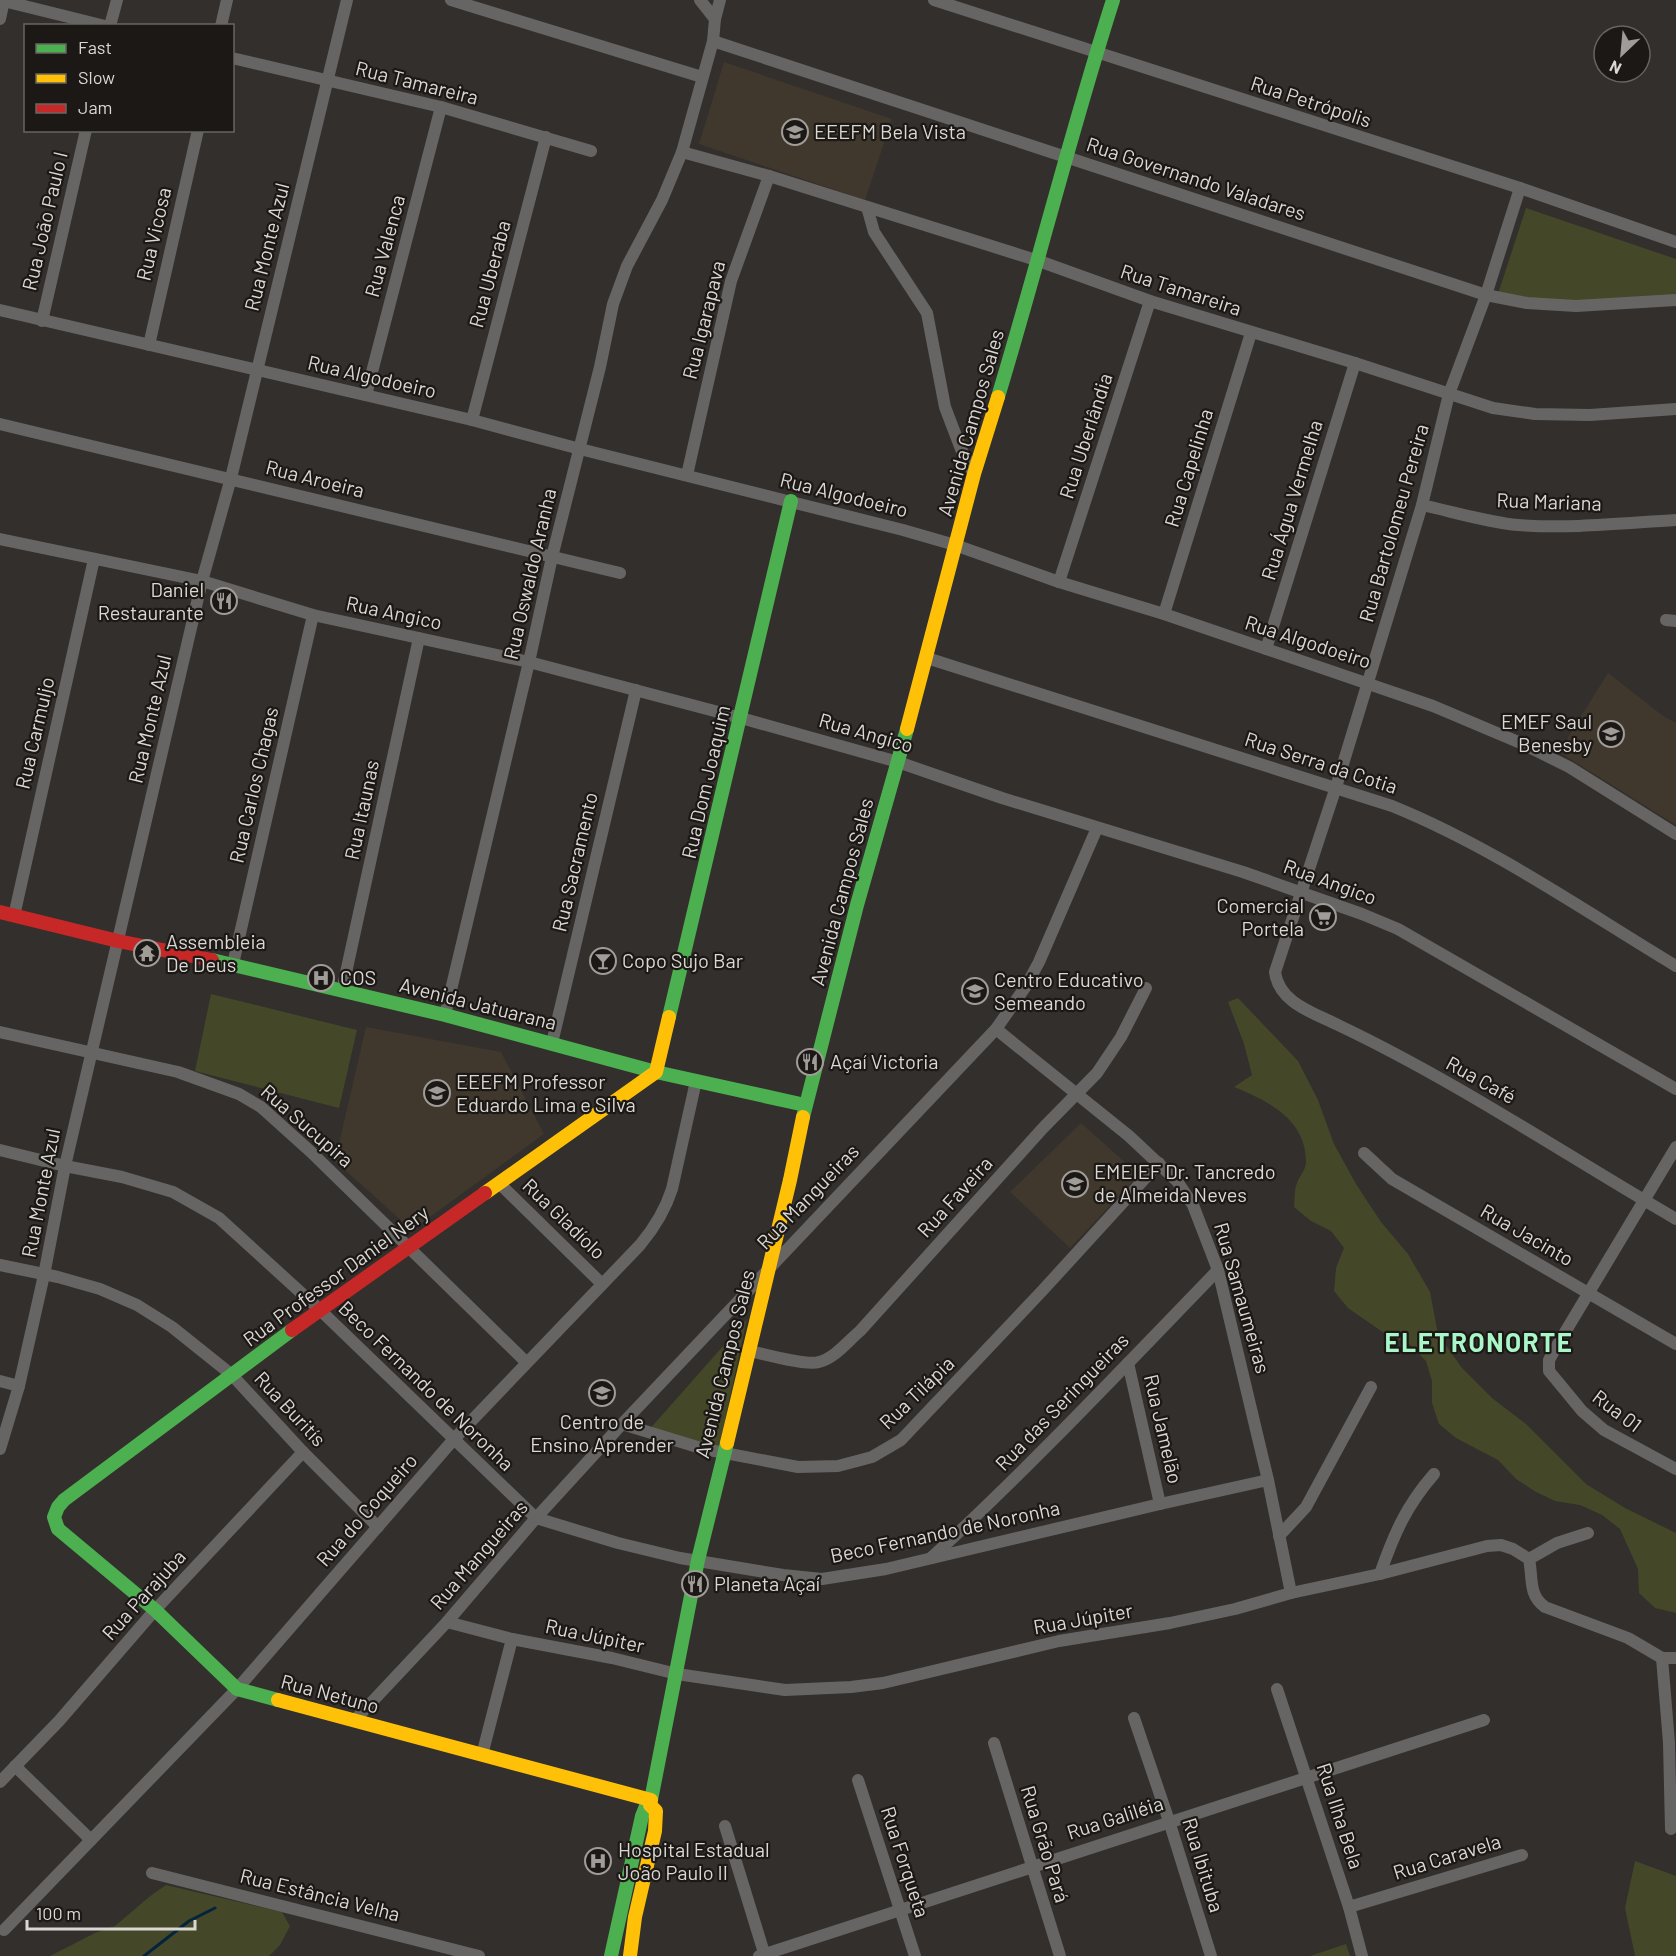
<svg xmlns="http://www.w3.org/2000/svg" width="1676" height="1956" viewBox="0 0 1676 1956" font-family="Barlow,sans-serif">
	<rect width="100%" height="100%" fill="#322f2c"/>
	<g fill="#40382d">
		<polygon points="724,62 892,119 865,200 699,144"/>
		<polygon points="1608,673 1663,716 1676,723 1676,825 1559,752"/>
		<polygon points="366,1027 501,1052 544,1134 412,1230 335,1161"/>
		<polygon points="1081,1123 1139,1175 1070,1248 1010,1192"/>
	</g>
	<g fill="#454729">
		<polygon points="1526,208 1676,259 1676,301 1496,300"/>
		<polygon points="211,994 357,1030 339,1108 195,1071"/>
		<path d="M1238 998 1298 1061 1318 1100 1334 1144 1356 1184 1381 1222 1408 1254 1430 1292 1438 1334 1462 1368 1492 1398 1526 1424 1586 1484 1625 1508 1676 1533V1613L1655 1608 1639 1593 1638 1569 1620 1529 1602 1515 1580 1505 1555 1501 1536 1492 1516 1479 1498 1460 1456 1438 1439 1424 1432 1403V1381L1426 1361 1409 1344 1384 1333 1348 1308 1334 1291 1336 1268 1344 1248 1331 1231 1311 1221 1294 1207C1295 1199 1294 1190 1297 1183 1299 1176 1306 1170 1306 1162 1306 1119 1268 1101 1234 1087L1252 1075 1244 1044 1228 1002Z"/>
		<polygon points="747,1319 719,1448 648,1431"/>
		<polygon points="1635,1861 1676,1876 1676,1956 1635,1956 1625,1908"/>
		<polygon points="166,1885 282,1912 290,1926 280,1945 269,1956 50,1956 95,1933 115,1926 149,1897"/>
		<polygon points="1346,1944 1350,1956 1310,1956"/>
	</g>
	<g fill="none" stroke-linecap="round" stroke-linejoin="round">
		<polyline stroke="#04243d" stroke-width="3" points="144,1956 189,1921 215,1908"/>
		<g stroke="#676564" stroke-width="12">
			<polyline points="0,0 105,26"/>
			<polyline points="451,0 702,77"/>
			<polyline points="934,0 1520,188 1676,242"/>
			<polyline points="0,19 4,0"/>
			<polyline points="715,19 720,0"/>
			<polyline points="110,26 117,0"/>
			<polyline points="221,26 227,0"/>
			<polyline points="713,41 1486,295 1527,303 1576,306 1676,300"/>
			<polyline points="232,58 441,107 591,151"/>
			<polyline points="682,152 769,176 1039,261 1150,301 1355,363 1493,408 1535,414 1590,415 1676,409"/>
			<path d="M1520 188 1486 295 1449 394 1422 505 1336 787 1275 972C1279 1003 1314 1013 1338 1025 1456 1081 1564 1154 1676 1219"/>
			<polyline points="867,207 874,232 927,313 945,407 961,449 974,474"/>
			<polyline points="0,310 472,420 580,449 903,530 955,545 1059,582 1164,614 1433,706 1523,744 1569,767 1676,834"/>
			<polyline points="42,321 86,130"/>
			<polyline points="149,345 198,130"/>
			<polyline points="366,395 441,107"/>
			<polyline points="472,420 546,137"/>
			<polyline points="0,424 620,573"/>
			<polyline points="687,475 731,281 769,176"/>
			<path d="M1422 505C1454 512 1486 522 1518 525 1570 529 1624 523 1676 520"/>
			<polyline points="0,539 202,581 313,615 529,662 741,718 898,762 1002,798 1243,872 1362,914 1398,929 1676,1089"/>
			<polyline points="1059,582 1150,301"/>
			<polyline points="1164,614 1251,333"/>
			<polyline points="1666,620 1676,621"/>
			<polyline points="1266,649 1355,363"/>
			<path d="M927 658 1392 806C1493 847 1583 910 1676 966"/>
			<polyline points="14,916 94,559"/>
			<polyline points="233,964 313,615"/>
			<polyline points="342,991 419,638"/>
			<polyline points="445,1015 529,662 552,557 600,367 613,304 627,266 662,200 682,152 713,41 715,19 700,0"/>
			<polyline points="996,1029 1129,1136 1177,1181 1193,1205 1218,1270 1268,1480 1291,1593"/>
			<polyline points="0,1032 178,1072 239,1094 261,1107 311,1152 526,1362"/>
			<polyline points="552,1043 636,690"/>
			<polyline points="1676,1147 1558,1344 1549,1360 1549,1371 1582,1411 1604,1430 1676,1469"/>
			<polyline points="0,1150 65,1166 122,1177 173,1192 219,1218 320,1310 536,1518 618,1543 680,1558 783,1575 822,1579 886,1569 1160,1504 1268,1480"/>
			<polyline points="1364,1153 1392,1179 1676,1344"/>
			<polyline points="499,1183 601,1283"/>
			<polyline points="0,1265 58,1277 100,1289 137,1305 172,1327 232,1375 303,1452 378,1527"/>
			<path d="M750 1351C764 1354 806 1366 819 1362 835 1358 848 1341 860 1331L1043 1128 1097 1073 1121 1037 1146 988"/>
			<polyline points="1128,1363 1160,1504"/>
			<polyline points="0,1381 19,1386"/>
			<polyline points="622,1424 704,1449 798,1467 838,1466 872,1457 901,1440 1042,1291 1159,1163"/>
			<polyline points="0,1449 19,1386 44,1275 65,1166 202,581 231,478 347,0"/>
			<polyline points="1279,1536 1306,1507 1371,1387"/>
			<path d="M931 1558C1031 1466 1124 1367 1218 1270"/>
			<polyline points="1529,1559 1557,1543 1588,1533"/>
			<path d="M1380 1574C1394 1534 1406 1506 1434 1474"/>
			<path d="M447 1622 512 1639 612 1658 677 1674 785 1690 851 1687 883 1683 1059 1641 1170 1623 1235 1609 1291 1593 1380 1574 1487 1546 1501 1545 1513 1549 1529 1559C1533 1578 1528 1595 1545 1607L1628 1638 1662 1658H1676"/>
			<polyline points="1662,1658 1669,1743 1671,1829"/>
			<polyline points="1277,1689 1349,1907 1362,1956"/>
			<polyline points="1134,1718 1169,1821 1211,1956"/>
			<polyline points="354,1721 447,1622 536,1518 622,1424 996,1029 1026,986 1039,962 1097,828"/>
			<polyline points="994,1743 1060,1956"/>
			<polyline points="482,1755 512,1639"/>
			<polyline points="15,1766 91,1840"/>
			<polyline points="858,1780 915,1956"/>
			<polyline points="0,1782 59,1721 155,1610 303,1452"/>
			<polyline points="725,1826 765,1956"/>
			<polyline points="152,1873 479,1956"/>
			<polyline points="1349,1907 1522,1855"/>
			<path d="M4 1930 237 1689 454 1439 640 1245C655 1227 665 1211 672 1189L696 1081"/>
			<polyline points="759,1956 1484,1720"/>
		</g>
		<g stroke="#4caf50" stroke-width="14">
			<path d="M998 397C1038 265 1071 131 1113 0"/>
			<polyline points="212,960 445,1015 656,1072 805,1105"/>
			<polyline points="669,1017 791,501"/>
			<polyline points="803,1117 857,905 907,729"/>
			<polyline points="278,1700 237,1689 155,1610 58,1529 54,1517 58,1507 64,1500 292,1330"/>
			<polyline points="611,1956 642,1816 646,1806 650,1805 698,1560 727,1443"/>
		</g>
		<g stroke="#ffc107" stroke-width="14">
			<polyline points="907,729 974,474 998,397"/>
			<polyline points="485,1193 656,1072 669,1017"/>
			<polyline points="727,1443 790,1180 803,1117"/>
			<polyline points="278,1700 651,1800"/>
			<polyline points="630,1956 635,1917 655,1831 656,1811 650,1805"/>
		</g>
		<g stroke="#c62828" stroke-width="14">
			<polyline points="0,912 118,941 212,960"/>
			<polyline points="292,1330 485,1193"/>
		</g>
	</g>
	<defs>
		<symbol id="school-ring" viewBox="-11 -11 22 22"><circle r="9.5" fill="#1b1815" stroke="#a09d99" stroke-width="1.5"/><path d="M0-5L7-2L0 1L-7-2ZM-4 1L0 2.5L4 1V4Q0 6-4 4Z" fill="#a09d99"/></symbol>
		<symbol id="restaurant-ring" viewBox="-11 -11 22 22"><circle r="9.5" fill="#1b1815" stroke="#a09d99" stroke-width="1.5"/><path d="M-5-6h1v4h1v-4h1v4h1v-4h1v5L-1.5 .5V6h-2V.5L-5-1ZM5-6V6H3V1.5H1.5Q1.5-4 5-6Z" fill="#a09d99"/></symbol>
		<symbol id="supermarket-ring" viewBox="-11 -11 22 22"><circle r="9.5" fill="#1b1815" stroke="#a09d99" stroke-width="1.5"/><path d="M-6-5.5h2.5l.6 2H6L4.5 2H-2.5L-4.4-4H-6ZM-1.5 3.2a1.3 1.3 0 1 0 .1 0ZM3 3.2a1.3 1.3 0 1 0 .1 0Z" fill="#a09d99"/></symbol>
		<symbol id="temple-ring" viewBox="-11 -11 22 22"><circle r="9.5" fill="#1b1815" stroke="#a09d99" stroke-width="1.5"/><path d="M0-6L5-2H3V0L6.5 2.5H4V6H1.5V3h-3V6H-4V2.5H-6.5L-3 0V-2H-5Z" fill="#a09d99"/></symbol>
		<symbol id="bar-ring" viewBox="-11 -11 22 22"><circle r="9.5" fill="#1b1815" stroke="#a09d99" stroke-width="1.5"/><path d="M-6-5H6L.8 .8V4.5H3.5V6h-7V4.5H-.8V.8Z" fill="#a09d99"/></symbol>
		<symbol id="hospital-ring" viewBox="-11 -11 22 22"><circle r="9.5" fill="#1b1815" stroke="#a09d99" stroke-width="1.5"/><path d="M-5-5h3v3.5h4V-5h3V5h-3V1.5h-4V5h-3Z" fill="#a09d99"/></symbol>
	</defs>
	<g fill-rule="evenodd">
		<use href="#school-ring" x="780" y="117" width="30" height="30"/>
		<use href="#restaurant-ring" x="209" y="586" width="30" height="30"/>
		<use href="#school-ring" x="1596" y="719" width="30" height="30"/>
		<use href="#supermarket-ring" x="1308" y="902" width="30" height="30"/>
		<use href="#temple-ring" x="132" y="938" width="30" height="30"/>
		<use href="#bar-ring" x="588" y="946" width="30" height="30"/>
		<use href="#hospital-ring" x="306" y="963" width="30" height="30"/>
		<use href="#school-ring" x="960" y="976" width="30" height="30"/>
		<use href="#restaurant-ring" x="795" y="1047" width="30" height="30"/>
		<use href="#school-ring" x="422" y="1078" width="30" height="30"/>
		<use href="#school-ring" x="1060" y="1169" width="30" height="30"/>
		<use href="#school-ring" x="587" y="1378" width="30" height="30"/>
		<use href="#restaurant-ring" x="680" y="1569" width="30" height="30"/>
		<use href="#hospital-ring" x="583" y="1846" width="30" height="30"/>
	</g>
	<g text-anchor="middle" stroke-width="4.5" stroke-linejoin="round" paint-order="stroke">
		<g font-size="20" fill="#dbd8d4" stroke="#1b1815">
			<text transform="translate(417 83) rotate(14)" y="7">Rua Tamareira</text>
			<text transform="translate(1311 102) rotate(18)" y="7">Rua Petrópolis</text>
			<text transform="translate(1196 179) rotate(18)" y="7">Rua Governando Valadares</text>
			<text transform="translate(45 221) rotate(-77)" y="7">Rua João Paulo I</text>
			<text transform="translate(154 234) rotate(-77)" y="7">Rua Vicosa</text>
			<text transform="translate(385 246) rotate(-75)" y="7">Rua Valenca</text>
			<text transform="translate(267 247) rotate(-76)" y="7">Rua Monte Azul</text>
			<text transform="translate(490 274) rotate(-75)" y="7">Rua Uberaba</text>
			<text transform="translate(1181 290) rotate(18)" y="7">Rua Tamareira</text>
			<text transform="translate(704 320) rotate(-76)" y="7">Rua Igarapava</text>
			<text transform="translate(372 377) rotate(13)" y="7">Rua Algodoeiro</text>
			<text transform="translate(971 423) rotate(-74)" y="7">Avenida Campos Sales</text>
			<text transform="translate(1086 436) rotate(-72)" y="7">Rua Uberlândia</text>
			<text transform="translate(1189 468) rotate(-73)" y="7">Rua Capelinha</text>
			<text transform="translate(315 479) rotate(14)" y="7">Rua Aroeira</text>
			<text transform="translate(844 495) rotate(14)" y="7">Rua Algodoeiro</text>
			<text transform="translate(1292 500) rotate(-73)" y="7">Rua Água Vermelha</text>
			<text transform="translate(1549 502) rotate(2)" y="7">Rua Mariana</text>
			<text transform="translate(1394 523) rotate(-74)" y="7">Rua Bartolomeu Pereira</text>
			<text transform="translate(530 574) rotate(-77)" y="7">Rua Oswaldo Aranha</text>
			<text transform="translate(394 613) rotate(12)" y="7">Rua Angico</text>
			<text transform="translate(1308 642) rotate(18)" y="7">Rua Algodoeiro</text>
			<text transform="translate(150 719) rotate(-77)" y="7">Rua Monte Azul</text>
			<text transform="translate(35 733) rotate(-77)" y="7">Rua Carmuljo</text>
			<text transform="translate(866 733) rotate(16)" y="7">Rua Angico</text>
			<text transform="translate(1321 763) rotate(18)" y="7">Rua Serra da Cotia</text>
			<text transform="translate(706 782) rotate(-77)" y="7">Rua Dom Joaquim</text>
			<text transform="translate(254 785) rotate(-77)" y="7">Rua Carlos Chagas</text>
			<text transform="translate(362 810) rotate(-78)" y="7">Rua Itaunas</text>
			<text transform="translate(575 862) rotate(-77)" y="7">Rua Sacramento</text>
			<text transform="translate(1330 882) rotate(20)" y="7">Rua Angico</text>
			<text transform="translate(842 892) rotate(-75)" y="7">Avenida Campos Sales</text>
			<text transform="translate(478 1004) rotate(14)" y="7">Avenida Jatuarana</text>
			<text transform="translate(1481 1080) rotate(29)" y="7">Rua Café</text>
			<text transform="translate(307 1126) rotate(41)" y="7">Rua Sucupira</text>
			<text transform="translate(41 1193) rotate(-79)" y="7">Rua Monte Azul</text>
			<text transform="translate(808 1197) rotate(-46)" y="7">Rua Mangueiras</text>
			<text transform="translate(955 1197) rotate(-48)" y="7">Rua Faveira</text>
			<text transform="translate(564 1219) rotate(44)" y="7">Rua Gladíolo</text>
			<text transform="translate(1527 1235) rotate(30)" y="7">Rua Jacinto</text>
			<text transform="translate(336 1276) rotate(-36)" y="7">Rua Professor Daniel Nery</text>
			<text transform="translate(1242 1298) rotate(74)" y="7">Rua Samaumeiras</text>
			<text transform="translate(725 1364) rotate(-76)" y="7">Avenida Campos Sales</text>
			<text transform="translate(426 1386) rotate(44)" y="7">Beco Fernando de Noronha</text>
			<text transform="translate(917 1393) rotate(-44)" y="7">Rua Tilápia</text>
			<text transform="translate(1062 1402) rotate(-46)" y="7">Rua das Seringueiras</text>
			<text transform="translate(290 1409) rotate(47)" y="7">Rua Buritís</text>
			<text transform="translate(1617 1411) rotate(37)" y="7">Rua 01</text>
			<text transform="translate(1163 1429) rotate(77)" y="7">Rua Jamelão</text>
			<text transform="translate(367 1510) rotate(-49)" y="7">Rua do Coqueiro</text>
			<text transform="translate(945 1532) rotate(-12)" y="7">Beco Fernando de Noronha</text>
			<text transform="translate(479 1555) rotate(-49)" y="7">Rua Mangueiras</text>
			<text transform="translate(144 1595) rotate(-48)" y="7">Rua Parajuba</text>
			<text transform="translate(1083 1619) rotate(-10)" y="7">Rua Júpiter</text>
			<text transform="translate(595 1636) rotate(12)" y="7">Rua Júpiter</text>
			<text transform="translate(330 1694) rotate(15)" y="7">Rua Netuno</text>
			<text transform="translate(1340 1816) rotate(72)" y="7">Rua Ilha Bela</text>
			<text transform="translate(1115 1818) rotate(-18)" y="7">Rua Galiléia</text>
			<text transform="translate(1045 1844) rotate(73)" y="7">Rua Grão Pará</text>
			<text transform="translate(1447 1857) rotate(-17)" y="7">Rua Caravela</text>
			<text transform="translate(905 1862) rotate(72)" y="7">Rua Forqueta</text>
			<text transform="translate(1203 1865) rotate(73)" y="7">Rua Ibituba</text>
			<text transform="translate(320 1895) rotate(14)" y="7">Rua Estância Velha</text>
		</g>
		<g font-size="20" fill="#dbd8d4" stroke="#1b1815" text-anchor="start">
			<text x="814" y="139">EEEFM Bela Vista</text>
			<text x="204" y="597" text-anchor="end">Daniel<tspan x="204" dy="23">Restaurante</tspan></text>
			<text x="1592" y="729" text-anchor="end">EMEF Saul<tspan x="1592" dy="23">Benesby</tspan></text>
			<text x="1304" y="913" text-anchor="end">Comercial<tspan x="1304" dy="23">Portela</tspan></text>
			<text x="166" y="949">Assembleia<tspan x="166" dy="23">De Deus</tspan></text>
			<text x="622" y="968">Copo Sujo Bar</text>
			<text x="340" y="985">COS</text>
			<text x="994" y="987">Centro Educativo<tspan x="994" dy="23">Semeando</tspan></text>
			<text x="830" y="1069">Açaí Victoria</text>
			<text x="456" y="1089">EEEFM Professor<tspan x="456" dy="23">Eduardo Lima e Silva</tspan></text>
			<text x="1094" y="1179">EMEIEF Dr. Tancredo<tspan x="1094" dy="23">de Almeida Neves</tspan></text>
			<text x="602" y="1429" text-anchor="middle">Centro de<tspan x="602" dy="23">Ensino Aprender</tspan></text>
			<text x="714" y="1591">Planeta Açaí</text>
			<text x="618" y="1857">Hospital Estadual<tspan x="618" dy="23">João Paulo II</tspan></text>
		</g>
		<g font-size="26" font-weight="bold" letter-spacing="1.5" fill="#a9f7c8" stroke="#1b1815">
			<text x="1479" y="1352">ELETRONORTE</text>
		</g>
	</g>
	<rect x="24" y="24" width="210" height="108" fill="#1b1815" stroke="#686561" stroke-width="1.5"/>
	<rect x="36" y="44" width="30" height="9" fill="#4caf50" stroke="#686561" stroke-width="1.5"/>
	<text x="78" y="54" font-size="18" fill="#dbd8d4">Fast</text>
	<rect x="36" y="74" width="30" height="9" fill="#ffc107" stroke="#686561" stroke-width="1.5"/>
	<text x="78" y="84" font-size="18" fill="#dbd8d4">Slow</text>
	<rect x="36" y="104" width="30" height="9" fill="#c62828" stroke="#686561" stroke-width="1.5"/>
	<text x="78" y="114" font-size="18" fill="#dbd8d4">Jam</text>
	<g transform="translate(1622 54) rotate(206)"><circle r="28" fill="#1b1815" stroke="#686561" stroke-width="1.5"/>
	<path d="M0-4.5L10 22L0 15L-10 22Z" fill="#a09d99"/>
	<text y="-9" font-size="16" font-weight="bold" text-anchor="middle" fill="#dbd8d4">N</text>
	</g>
	<path d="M27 1920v9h168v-9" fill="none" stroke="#dbd8d4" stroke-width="3"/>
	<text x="36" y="1920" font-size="18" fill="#dbd8d4" stroke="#1b1815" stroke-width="4.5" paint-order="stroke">100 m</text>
</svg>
